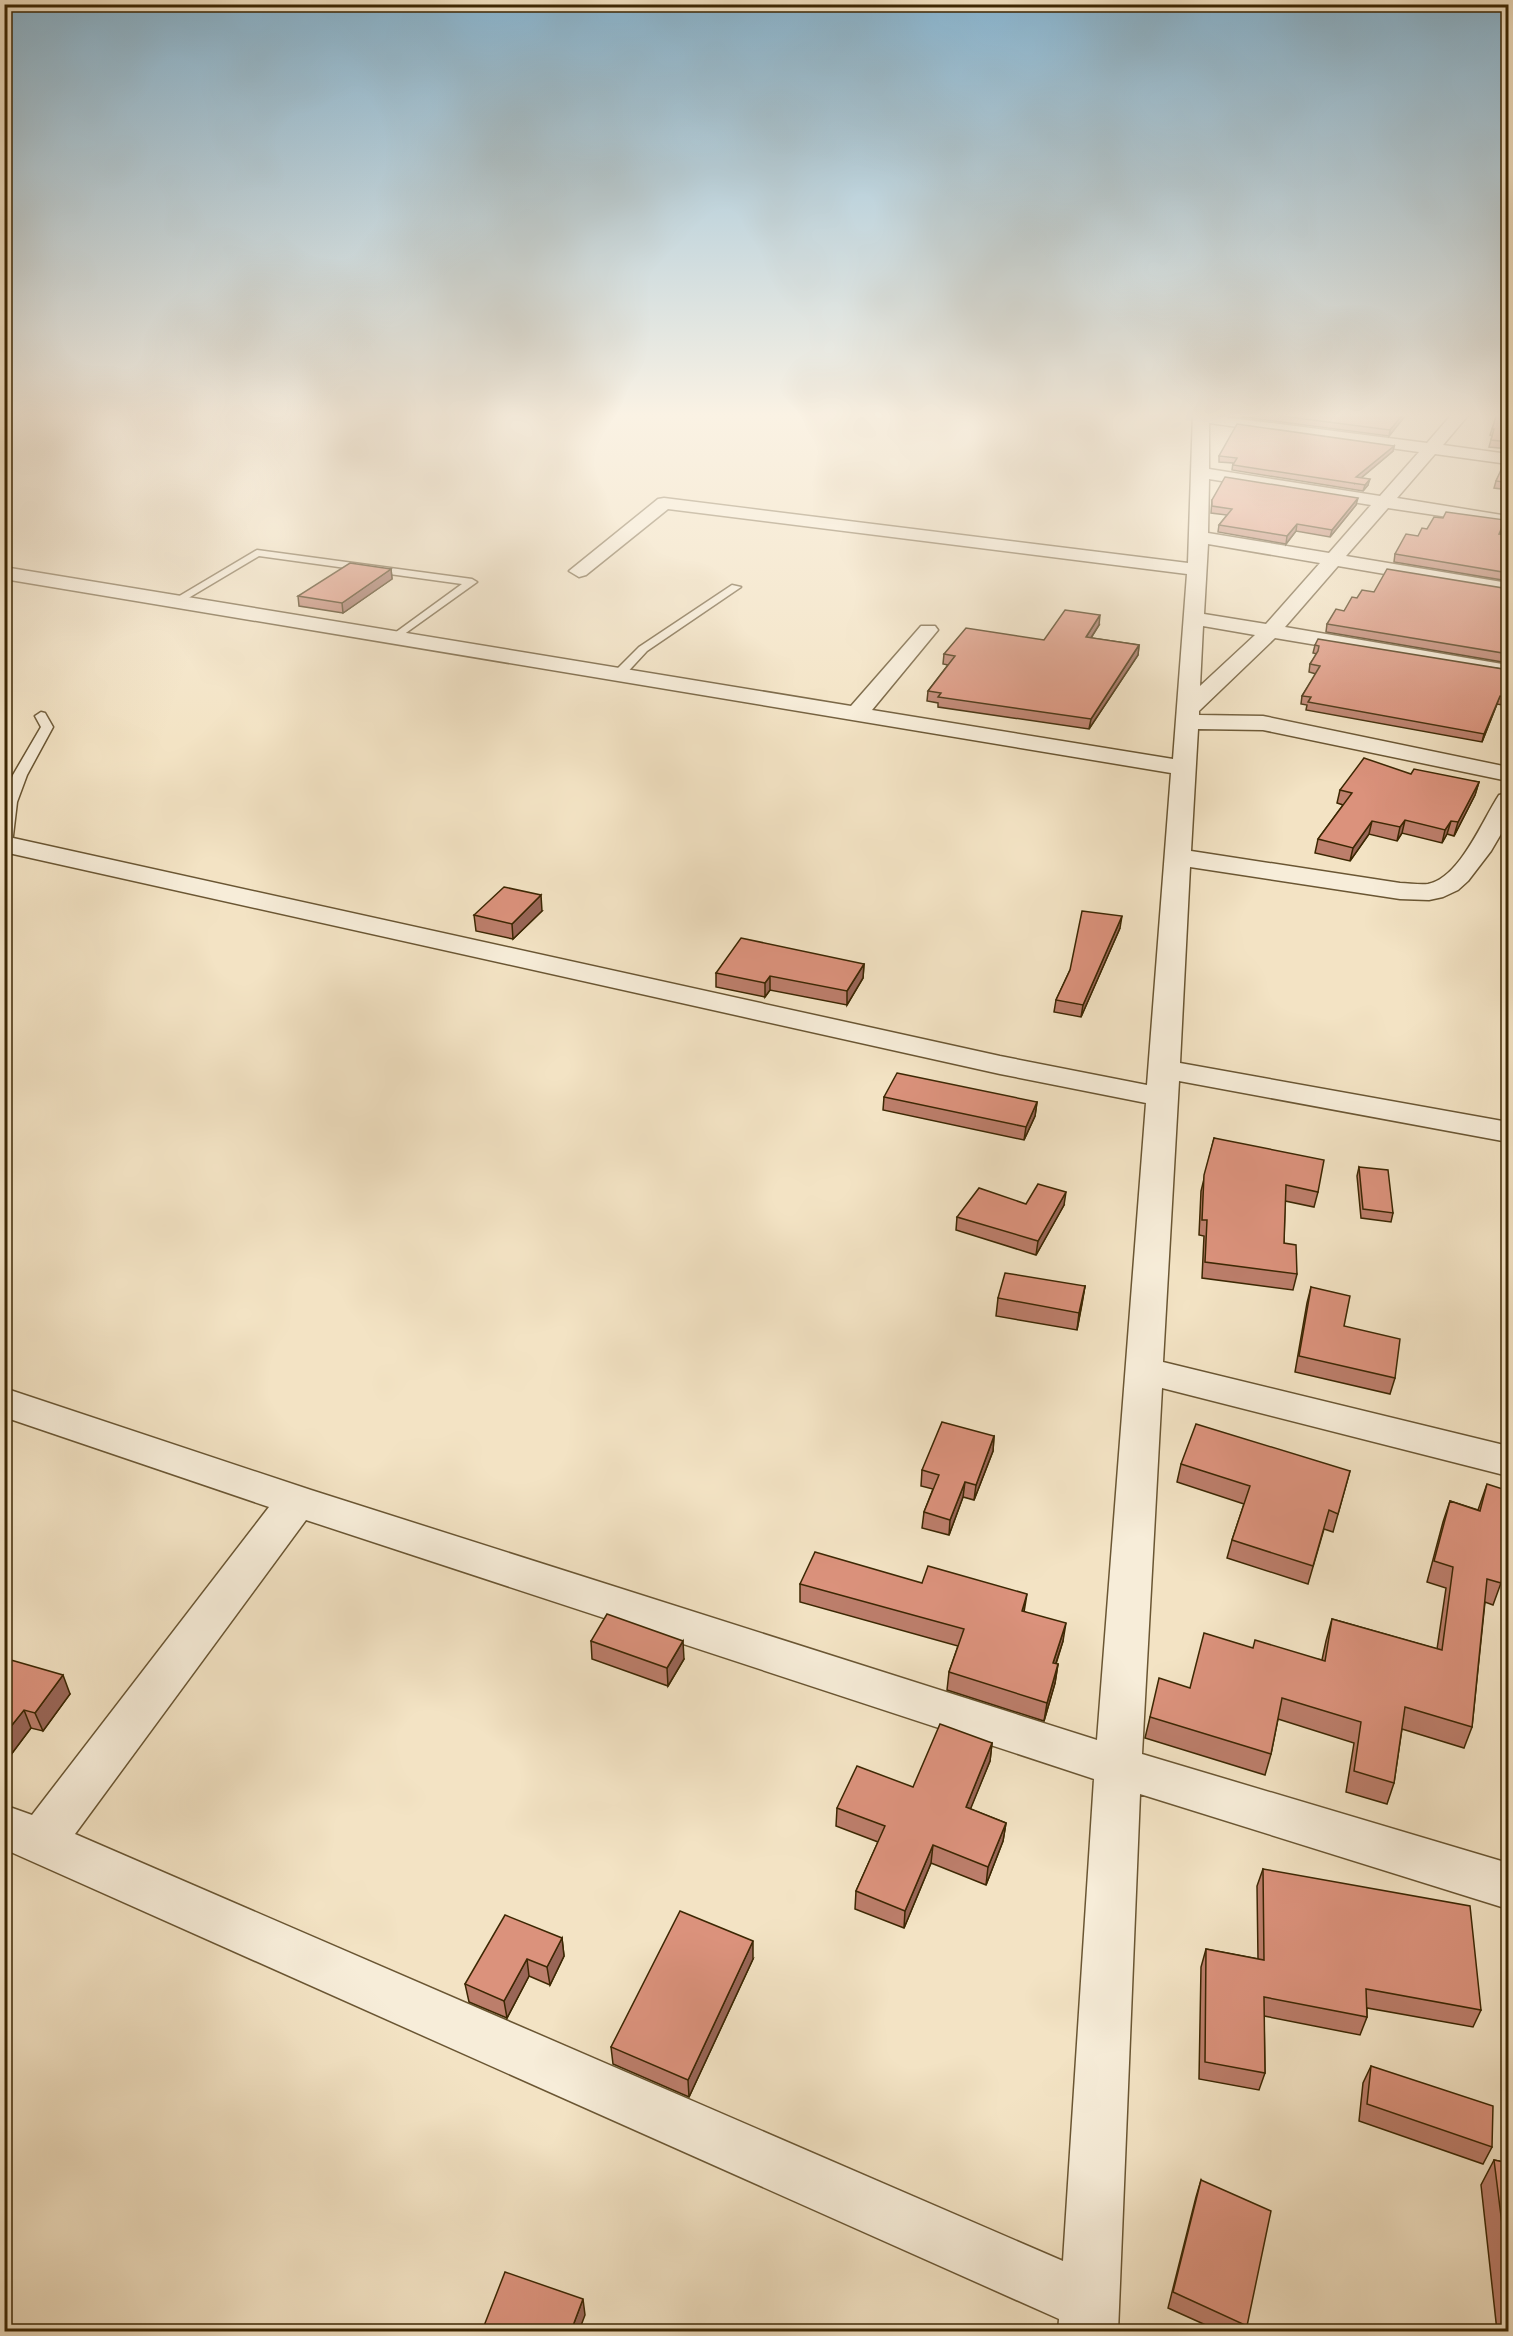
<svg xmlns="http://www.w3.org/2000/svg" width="1513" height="2336" viewBox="0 0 1513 2336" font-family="'IM FELL Great Primer',serif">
	<rect width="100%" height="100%" fill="#f3e3c4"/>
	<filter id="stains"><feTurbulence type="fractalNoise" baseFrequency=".00333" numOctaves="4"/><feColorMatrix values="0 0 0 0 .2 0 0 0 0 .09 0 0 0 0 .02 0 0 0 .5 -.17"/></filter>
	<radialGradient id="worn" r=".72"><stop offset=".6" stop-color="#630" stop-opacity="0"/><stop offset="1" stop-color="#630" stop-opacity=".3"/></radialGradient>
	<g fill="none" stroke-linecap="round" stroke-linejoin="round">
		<defs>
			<g id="service">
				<polygon points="257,550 472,579 477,582 396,640 392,639 392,635 462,584 259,556 180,603 171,601"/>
				<polygon points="732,585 741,587 647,651 622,678 614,678 614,672 639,647"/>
				<polygon points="41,712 45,713 53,727 27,775 17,802 12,844 4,848 4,799 13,775 41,727 35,716"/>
			</g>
			<path id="minor" d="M1193 413 1427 443 1453 413H1470L1443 445 1508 454V464L1435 454 1397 498 1508 516V526L1388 508 1346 556 1508 583V595L1338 566 1285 627 1508 665V677L1275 638 1199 711V715L1263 716 1508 767V781L1263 730 1198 729 1191 851 1400 883C1409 883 1419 885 1428 884 1460 878 1483 819 1499 795L1508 793V822L1491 851 1468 881 1458 890 1443 897 1429 900 1400 899 1190 867 1180 1063 1508 1122V1142L1179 1081 1163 1362 1508 1446V1476L1162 1388 1142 1754 1508 1863V1909L1140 1794 1118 2332H1058L1059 2319 4 1849V1805L32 1815 269 1507 4 1417V1388L311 1490 1097 1740 1146 1103 1000 1074 4 852V836L1000 1056 1147 1085 1171 773 4 579V567L851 706 921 626H935L938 630 872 710 1173 759 1187 574 668 509 586 575 579 577 569 571 658 499 664 498 1188 563ZM1209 423 1419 452 1380 496 1209 469ZM1209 479 1371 505 1329 553 1208 533ZM1208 544 1320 563 1266 624 1204 614ZM1203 626 1255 635 1200 686ZM306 1520 1094 1779 1063 2261 75 1834Z"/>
		</defs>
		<use href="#service" stroke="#6a5633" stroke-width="3"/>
		<use href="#minor" stroke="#6a5633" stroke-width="3"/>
		<use href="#service" fill="#f7edd9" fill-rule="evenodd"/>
		<use href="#minor" fill="#f7edd9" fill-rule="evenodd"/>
	</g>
	<g fill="#bc7e6b" stroke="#3c2703" stroke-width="1.5">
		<polygon points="1244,413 1407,413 1389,436 1243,417"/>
		<polygon points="1509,413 1509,449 1489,447 1492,436 1490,435 1492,429"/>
		<polygon points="1394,446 1393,451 1361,478 1368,485 1363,491 1232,470 1233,463 1219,462 1219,456"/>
		<polygon points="1509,458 1509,490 1494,488 1496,481"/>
		<polygon points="1212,500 1356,505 1330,537 1296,531 1286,544 1218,532 1219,525 1227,515 1211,513"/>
		<polygon points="1503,528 1500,534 1509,535 1509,583 1508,581 1394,562 1395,554 1427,529"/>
		<polygon points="391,569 392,579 343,613 299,606 298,596"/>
		<polygon points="1509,589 1509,664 1508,663 1326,632 1327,624 1344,611 1357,598 1374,592"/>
		<polygon points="1099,625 1091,638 1139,645 1138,655 1089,729 938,707 938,703 927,701 928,691 948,665 943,664 944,654 1044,640"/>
		<polygon points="1315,645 1509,670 1509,706 1497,704 1482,742 1306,710 1307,705 1301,704 1302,696 1316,674 1309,672 1310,664 1317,654 1313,653"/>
		<polygon points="1411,774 1479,782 1475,795 1454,836 1447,834 1442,843 1402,833 1397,841 1369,834 1350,861 1315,853 1318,839 1343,805 1337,803 1340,790"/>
		<polygon points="542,911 513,939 476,931 474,915"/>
		<polygon points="1120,928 1081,1017 1054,1012 1056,1000 1070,970"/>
		<polygon points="864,964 863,978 847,1005 770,990 765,997 716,987 716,973"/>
		<polygon points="884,1097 1037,1102 1035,1116 1024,1140 883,1110"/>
		<polygon points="1214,1138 1318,1192 1314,1207 1285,1201 1284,1243 1297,1274 1293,1290 1202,1278 1204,1236 1199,1235 1201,1191"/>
		<polygon points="1359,1167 1393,1213 1391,1222 1361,1218 1357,1176"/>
		<polygon points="1026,1204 1064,1205 1036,1255 956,1230 957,1217"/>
		<polygon points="1085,1286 1077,1330 996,1316 998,1298"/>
		<polygon points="1311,1287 1344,1326 1395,1378 1390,1394 1295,1372 1307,1303"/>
		<polygon points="994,1436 993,1451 974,1500 963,1497 949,1535 922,1528 924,1512 933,1489 921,1486 922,1470"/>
		<polygon points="1181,1464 1350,1471 1333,1532 1324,1529 1308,1584 1227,1558 1232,1540 1244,1504 1177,1482"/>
		<polygon points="1487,1484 1501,1583 1493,1605 1485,1602 1472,1727 1464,1748 1402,1729 1394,1783 1387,1804 1346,1792 1354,1743 1278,1719 1271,1754 1265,1775 1145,1738 1150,1717 1190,1688 1253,1648 1322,1660 1326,1641 1332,1619 1437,1649 1446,1588 1427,1582 1443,1522 1450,1501 1478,1510"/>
		<polygon points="922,1583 1024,1611 1063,1641 1056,1664 1058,1664 1055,1683 1044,1721 947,1690 949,1672 958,1646 800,1602 800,1584"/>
		<polygon points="591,1641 684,1659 668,1686 592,1659"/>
		<polygon points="4,1658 70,1694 43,1731 31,1728 4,1764"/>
		<polygon points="992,1743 990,1761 970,1809 1006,1823 1003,1841 986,1885 931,1863 904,1928 855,1909 856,1891 878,1842 836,1826 837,1808 913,1787"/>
		<polygon points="1263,1869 1481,2010 1473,2027 1367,2008 1367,2017 1360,2035 1264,2016 1265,2073 1259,2090 1199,2079 1201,1967 1206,1949 1258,1959 1257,1886"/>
		<polygon points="562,1938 564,1956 550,1985 529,1976 507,2018 469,2002 465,1984"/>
		<polygon points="753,1959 689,2097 613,2064 611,2047"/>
		<polygon points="1371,2066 1492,2147 1483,2164 1359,2121 1363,2083"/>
		<polygon points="1494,2160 1509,2163 1509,2331 1497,2331 1481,2185"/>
		<polygon points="1201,2180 1247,2326 1244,2331 1219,2331 1168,2308 1196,2197"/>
	</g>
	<g fill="#996657" stroke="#3c2703" stroke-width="1.5">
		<polygon points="1404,413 1407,413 1406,415 1389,436 1390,430"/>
		<polygon points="1394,446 1393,451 1355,483 1356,477"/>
		<polygon points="1370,479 1368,485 1363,491 1365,485"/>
		<polygon points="1358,498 1356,505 1330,537 1332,530"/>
		<polygon points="1297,524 1296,531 1286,544 1287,536"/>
		<polygon points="391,569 392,579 343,613 342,603"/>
		<polygon points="1100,615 1099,625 1085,647 1086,637"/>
		<polygon points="1139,645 1138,655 1089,729 1091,719"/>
		<polygon points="1500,696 1497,704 1482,742 1484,734"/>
		<polygon points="1479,782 1475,795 1454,836 1458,822"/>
		<polygon points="1405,820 1402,833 1397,841 1400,827"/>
		<polygon points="1372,821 1369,834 1350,861 1353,848"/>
		<polygon points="1451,821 1447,834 1442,843 1445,830"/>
		<polygon points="541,895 542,911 513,939 512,924"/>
		<polygon points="1122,916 1120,928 1081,1017 1083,1005"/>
		<polygon points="864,964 863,978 847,1005 847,991"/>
		<polygon points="770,976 770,990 765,997 765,983"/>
		<polygon points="1037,1102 1035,1116 1024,1140 1026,1127"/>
		<polygon points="1066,1192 1064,1205 1036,1255 1038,1241"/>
		<polygon points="1085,1286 1082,1304 1077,1330 1079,1313"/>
		<polygon points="994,1436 993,1451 974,1500 976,1485"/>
		<polygon points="965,1482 963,1497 949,1535 950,1520"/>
		<polygon points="1027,1594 1024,1612 1022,1611"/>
		<polygon points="1066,1623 1063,1641 1050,1681 1053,1663"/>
		<polygon points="683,1641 684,1659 668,1686 667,1668"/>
		<polygon points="1058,1664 1055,1683 1044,1721 1047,1703"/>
		<polygon points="63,1675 70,1694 43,1731 35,1713"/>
		<polygon points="24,1710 31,1728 4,1764 4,1735"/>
		<polygon points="992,1743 990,1761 964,1825 966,1807"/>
		<polygon points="1006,1823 1003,1841 986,1885 988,1867"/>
		<polygon points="933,1845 931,1863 904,1928 905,1911"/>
		<polygon points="562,1938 564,1956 550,1985 547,1967"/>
		<polygon points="753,1941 753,1959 689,2097 688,2080"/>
		<polygon points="527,1959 529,1976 507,2018 504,2001"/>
		<polygon points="583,2299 585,2315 579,2331 571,2331"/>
	</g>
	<g fill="#db927c" stroke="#3c2703" stroke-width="1.5">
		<polygon points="1258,413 1404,413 1390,430"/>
		<polygon points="1497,413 1509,413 1509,442 1491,440 1494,429 1492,429"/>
		<polygon points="1237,424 1394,446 1356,477 1370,479 1365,485 1233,465 1237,458 1219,456"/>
		<polygon points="1509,458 1509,483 1496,481 1506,459"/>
		<polygon points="1225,477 1358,498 1332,530 1297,524 1287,536 1219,525 1232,509 1212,506 1212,500"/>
		<polygon points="1446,512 1505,520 1499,534 1509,535 1509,573 1395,554 1406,534 1418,536 1422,528 1427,529 1434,517 1443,518"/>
		<polygon points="350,563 391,569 342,603 298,596"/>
		<polygon points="1387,569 1509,589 1509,654 1327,624 1336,609 1344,611 1352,597 1357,598 1362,590 1374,592"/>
		<polygon points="1065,610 1100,615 1086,637 1139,645 1091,719 938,697 941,693 928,691 955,656 944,654 966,628 1044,640"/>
		<polygon points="1318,639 1509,670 1509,698 1500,696 1484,734 1308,702 1311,697 1302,696 1320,666 1310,664 1318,651 1319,646 1315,645"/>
		<polygon points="1364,758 1411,774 1414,769 1479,782 1458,822 1451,821 1445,830 1405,820 1400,827 1372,821 1353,848 1318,839 1352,793 1340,790"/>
		<polygon points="504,887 541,895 512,924 474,915"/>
		<polygon points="1082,911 1122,916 1083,1005 1056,1000 1070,970"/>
		<polygon points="741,938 864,964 847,991 770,976 765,983 716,973"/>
		<polygon points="897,1073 1037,1102 1026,1127 884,1097"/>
		<polygon points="1214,1138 1324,1160 1318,1192 1286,1185 1284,1243 1296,1245 1297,1274 1205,1262 1207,1220 1202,1220 1204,1175"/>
		<polygon points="1359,1167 1388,1170 1393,1213 1363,1209"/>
		<polygon points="1038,1184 1066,1192 1038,1241 957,1217 979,1188 1026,1204"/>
		<polygon points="1005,1273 1085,1286 1079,1313 998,1298"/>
		<polygon points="1311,1287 1350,1296 1344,1326 1400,1339 1395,1378 1299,1356"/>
		<polygon points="942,1422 994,1436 976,1485 965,1482 950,1520 924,1512 939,1475 922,1470"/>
		<polygon points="1196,1424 1350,1471 1338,1514 1329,1510 1313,1566 1232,1540 1250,1486 1181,1464"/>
		<polygon points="1487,1484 1509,1491 1509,1551 1501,1583 1487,1579 1472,1727 1405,1707 1394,1783 1354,1771 1361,1722 1282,1698 1271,1754 1150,1717 1159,1678 1190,1688 1204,1633 1253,1648 1255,1640 1325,1661 1332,1619 1442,1650 1453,1567 1434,1561 1450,1501 1480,1511"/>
		<polygon points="815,1552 922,1583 928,1566 1027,1594 1022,1611 1066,1623 1053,1663 1058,1664 1047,1703 949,1672 964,1629 800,1584"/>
		<polygon points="607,1614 683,1641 667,1668 591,1641"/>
		<polygon points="4,1658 63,1675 35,1713 24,1710 4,1735"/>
		<polygon points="940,1724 992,1743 966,1807 1006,1823 988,1867 933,1845 905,1911 856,1891 885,1826 837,1808 857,1766 913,1787"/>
		<polygon points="1263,1869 1470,1906 1481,2010 1366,1989 1367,2017 1264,1997 1265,2073 1205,2062 1206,1949 1264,1960"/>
		<polygon points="680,1911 753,1941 688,2080 611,2047"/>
		<polygon points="505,1915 562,1938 547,1967 527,1959 504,2001 465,1984"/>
		<polygon points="1371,2066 1493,2106 1492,2147 1367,2104"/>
		<polygon points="1494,2160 1509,2163 1509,2280"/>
		<polygon points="1201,2180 1271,2211 1247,2326 1173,2292"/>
		<polygon points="505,2272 583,2299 571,2331 482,2331"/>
	</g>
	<linearGradient id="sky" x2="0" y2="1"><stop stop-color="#89b8d5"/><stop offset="0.56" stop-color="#faf2e4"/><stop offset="1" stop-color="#faf2e4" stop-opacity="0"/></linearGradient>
	<rect width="1513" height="741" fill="url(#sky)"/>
	<rect width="1513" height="2336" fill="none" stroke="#f3e3c4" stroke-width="24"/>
	<rect x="6" y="6" width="1501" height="2324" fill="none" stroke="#3c2703" stroke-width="3"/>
	<rect x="12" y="12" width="1489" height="2312" fill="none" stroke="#3c2703" stroke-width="1.5"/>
	<rect width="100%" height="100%" filter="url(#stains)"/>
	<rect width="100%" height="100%" fill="url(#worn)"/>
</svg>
